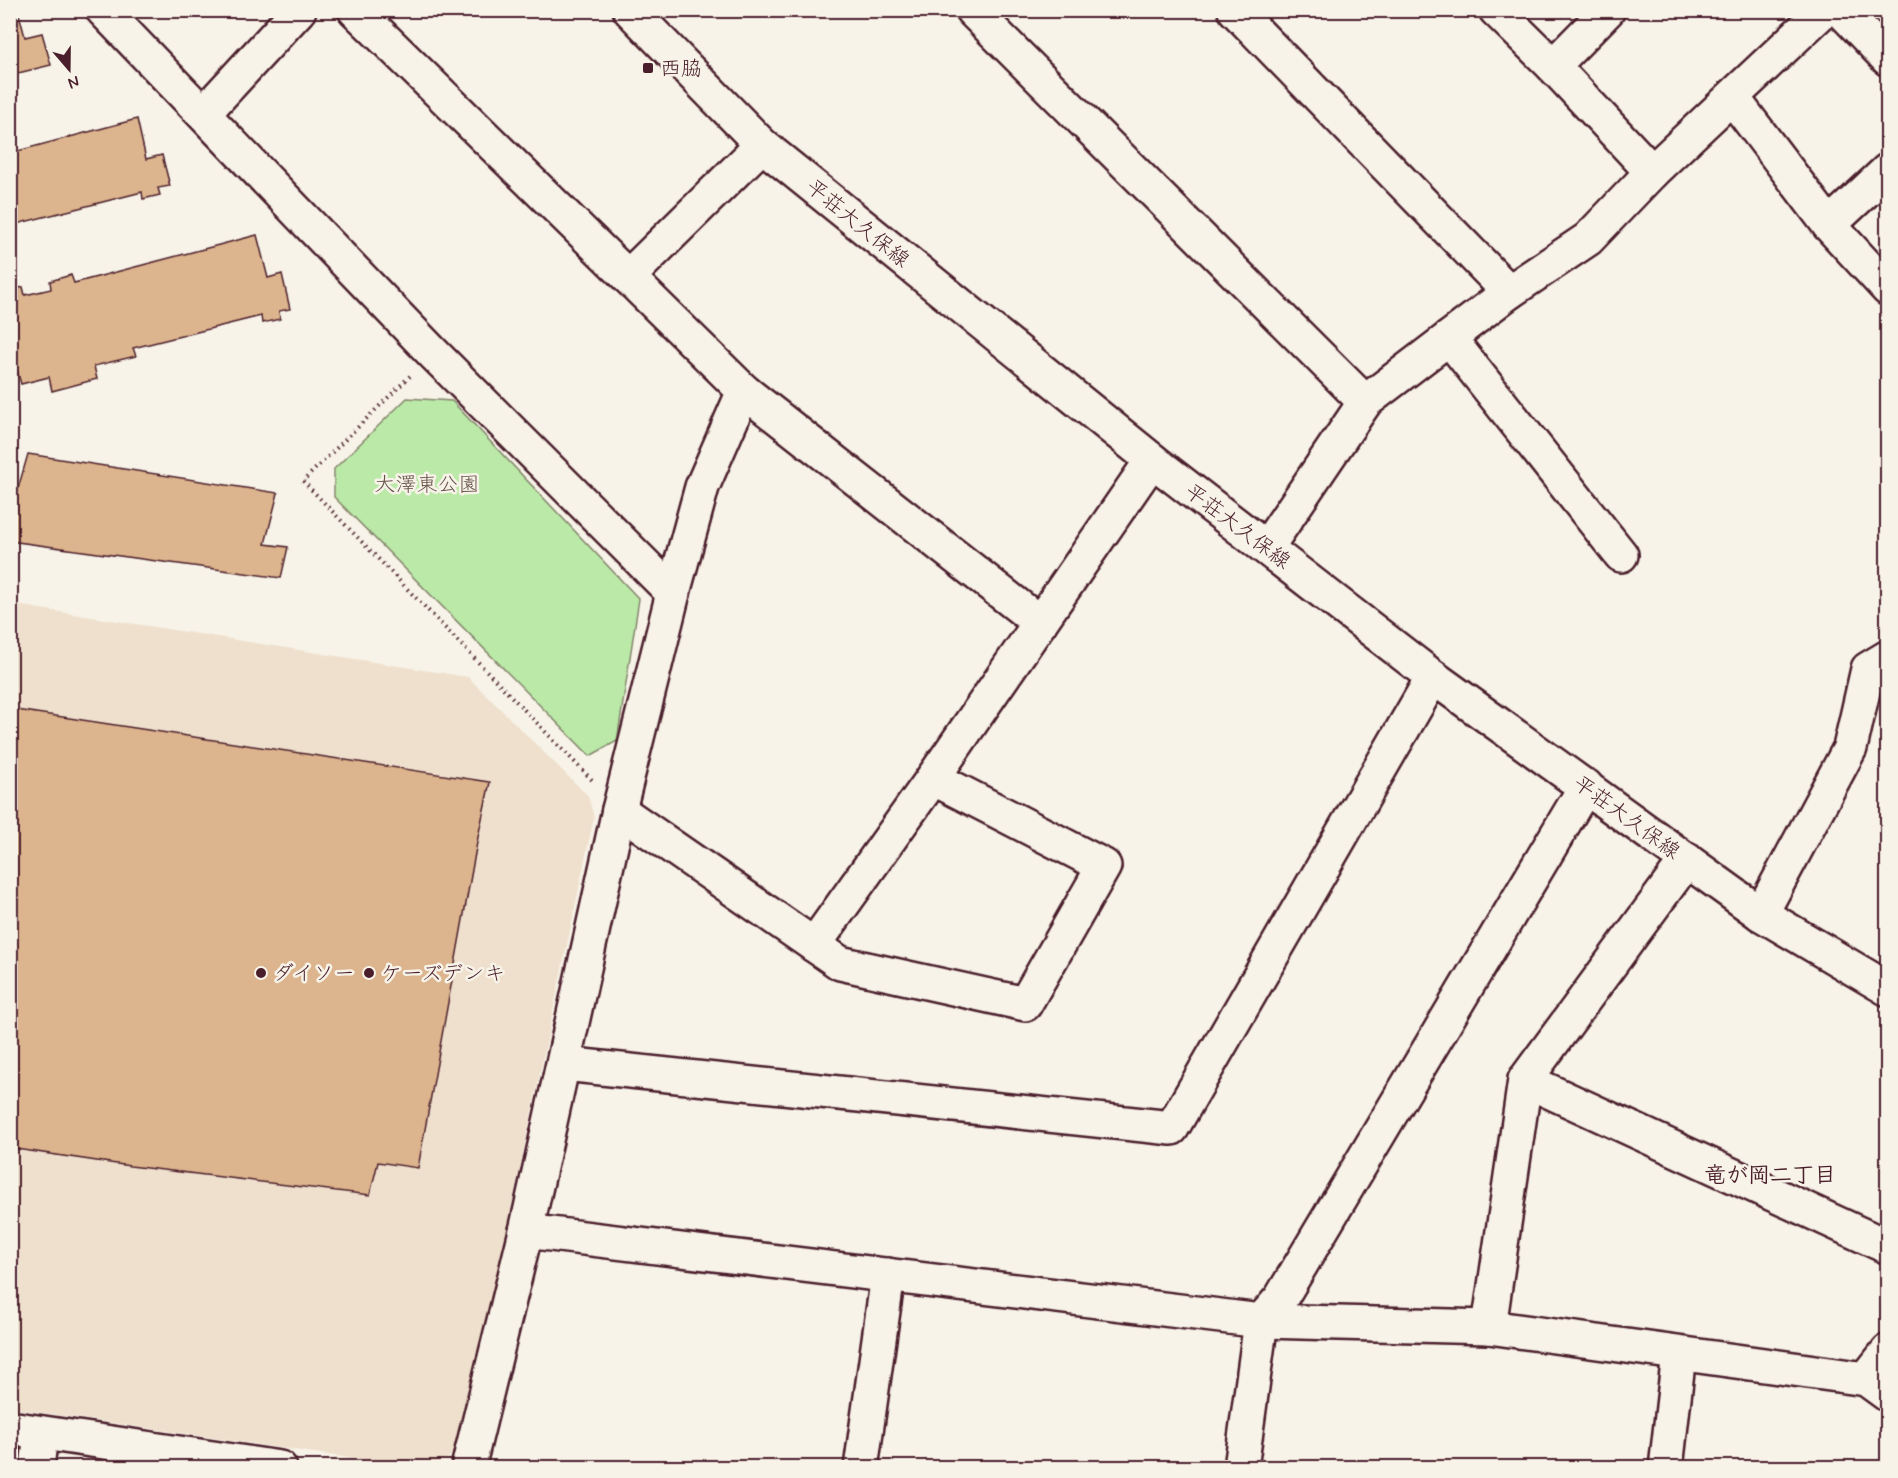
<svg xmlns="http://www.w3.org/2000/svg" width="1898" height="1478" viewBox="0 0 1898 1478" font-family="Mynerve,'Klee One',sans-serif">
	<rect width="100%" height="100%" fill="#f7f3e8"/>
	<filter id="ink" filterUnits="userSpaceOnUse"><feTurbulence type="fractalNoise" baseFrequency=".0167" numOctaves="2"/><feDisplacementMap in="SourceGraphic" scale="12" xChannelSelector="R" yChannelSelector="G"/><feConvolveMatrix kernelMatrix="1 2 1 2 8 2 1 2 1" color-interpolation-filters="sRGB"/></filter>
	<g filter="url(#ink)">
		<polygon fill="#efe0cd" points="10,604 468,677 588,796 594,817 471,1400 450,1457 427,1467 410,1467 11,1408"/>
		<polygon fill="#bbe9a8" stroke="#82846a" stroke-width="1.5" points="407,398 452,401 639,599 617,741 590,756 334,497 334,469"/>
		<g fill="#dcb48d" stroke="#4a1f2b" stroke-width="1.5">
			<polygon points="10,10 18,10 25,37 42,33 51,65 10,75"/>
			<polygon points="137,119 146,159 162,155 170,186 158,188 160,195 143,199 142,192 12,225 14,235 10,236 10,153"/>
			<polygon points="257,235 268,278 282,274 290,309 279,311 280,319 262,323 261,316 133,348 136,356 94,366 97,379 52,391 49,377 21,384 10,346 10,291 23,287 25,295 51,289 50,281 71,275 74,283"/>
			<polygon points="28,454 278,493 265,544 288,547 281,578 10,541 10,484 17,492"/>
			<polygon points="10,709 490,782 478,837 418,1168 378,1162 370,1195 130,1166 10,1148"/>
		</g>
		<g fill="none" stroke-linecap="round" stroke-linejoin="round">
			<defs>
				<g id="minor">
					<polyline points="103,10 433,353 673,593"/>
					<polyline points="355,10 628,277"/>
					<polyline points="972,10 1365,402"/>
					<polyline points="1235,10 1509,292"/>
					<polyline points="1496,10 1553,66 1652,172"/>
					<polyline points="1841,10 1888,59"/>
					<polyline points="1553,66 1608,10"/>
					<polyline points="1732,97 1829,225 1888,289"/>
					<polyline points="204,113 299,10"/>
					<polyline points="1829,225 1888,170"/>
					<polyline points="1449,338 1621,555"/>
					<polyline points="744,391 1040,623"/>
					<polyline points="1267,547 1365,402 1509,292 1588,239 1652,172 1824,10"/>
					<polyline points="619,810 840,963 1025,1004 1104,866 933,778 1152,460"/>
					<polyline points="1761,914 1850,748 1868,669 1888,657"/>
					<polyline points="814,945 933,778"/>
					<polyline points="564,1064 1172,1128 1433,677"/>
					<polyline points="1525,1080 1888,1247"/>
					<polyline points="526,1231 1261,1321 1489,1327 1866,1379 1888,1395"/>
					<polyline points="1489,1327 1525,1080 1687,860"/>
					<polyline points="1866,1379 1888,1351"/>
					<polyline points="10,1428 280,1468"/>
					<polyline points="37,1468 41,1433"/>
					<polyline points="468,1468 526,1231 619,810 673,593 702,487 744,391 628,277 762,145"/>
					<polyline points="861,1468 888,1275"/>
					<polyline points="1241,1468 1261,1321 1281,1298 1586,786"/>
					<polyline points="1666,1468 1679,1354"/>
				</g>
				<polyline id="secondary" points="630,10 762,145 1152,460 1433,677 1761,914 1888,989"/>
			</defs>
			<use href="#minor" stroke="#4a1f2b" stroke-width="38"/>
			<use href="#secondary" stroke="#4a1f2b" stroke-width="38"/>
			<polyline stroke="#4a1f2b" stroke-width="4" stroke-dasharray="1.5 4.5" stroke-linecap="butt" points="410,376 303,481 592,780"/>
			<use href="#minor" stroke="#f7f3e8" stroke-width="33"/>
			<use href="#secondary" stroke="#f7f3e8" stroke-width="33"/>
		</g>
	</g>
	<g fill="#4a1f2b" stroke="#f7f3e8" stroke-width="2">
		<rect x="642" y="62" width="12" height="12" rx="3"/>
		<circle cx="261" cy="973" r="6"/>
		<circle cx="369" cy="973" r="6"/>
	</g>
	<g text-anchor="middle" stroke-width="5" stroke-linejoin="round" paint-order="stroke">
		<g font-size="21" fill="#4a1f2b" stroke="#f7f3e8" text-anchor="start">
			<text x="660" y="75">西脇</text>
			<text x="273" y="980">ダイソー</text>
			<text x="381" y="980">ケーズデンキ</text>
		</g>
		<g font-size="21" fill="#4a1f2b" stroke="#f7f3e8">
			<text transform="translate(858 223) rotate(39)" y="7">平荘大久保線</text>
			<text transform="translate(1238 526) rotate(37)" y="7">平荘大久保線</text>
			<text transform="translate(1627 817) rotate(36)" y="7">平荘大久保線</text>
		</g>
		<g font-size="21" fill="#66524a" stroke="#f7f3e8">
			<text x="427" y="491">大澤東公園</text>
		</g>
		<g font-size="22" font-weight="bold" fill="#4a1f2b" stroke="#f7f3e8">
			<text x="1770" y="1182">竜が岡二丁目</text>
		</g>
	</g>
	<rect width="1898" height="1478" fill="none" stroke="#f7f3e8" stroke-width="36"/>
	<rect x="18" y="18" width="1862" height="1442" fill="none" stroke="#4a1f2b" stroke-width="2" filter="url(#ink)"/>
	<g transform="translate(69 69) rotate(160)" stroke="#f7f3e8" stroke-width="4.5" paint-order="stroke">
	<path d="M0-4.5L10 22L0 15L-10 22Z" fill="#4a1f2b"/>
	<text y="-9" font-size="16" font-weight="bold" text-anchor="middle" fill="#4a1f2b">N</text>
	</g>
</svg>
